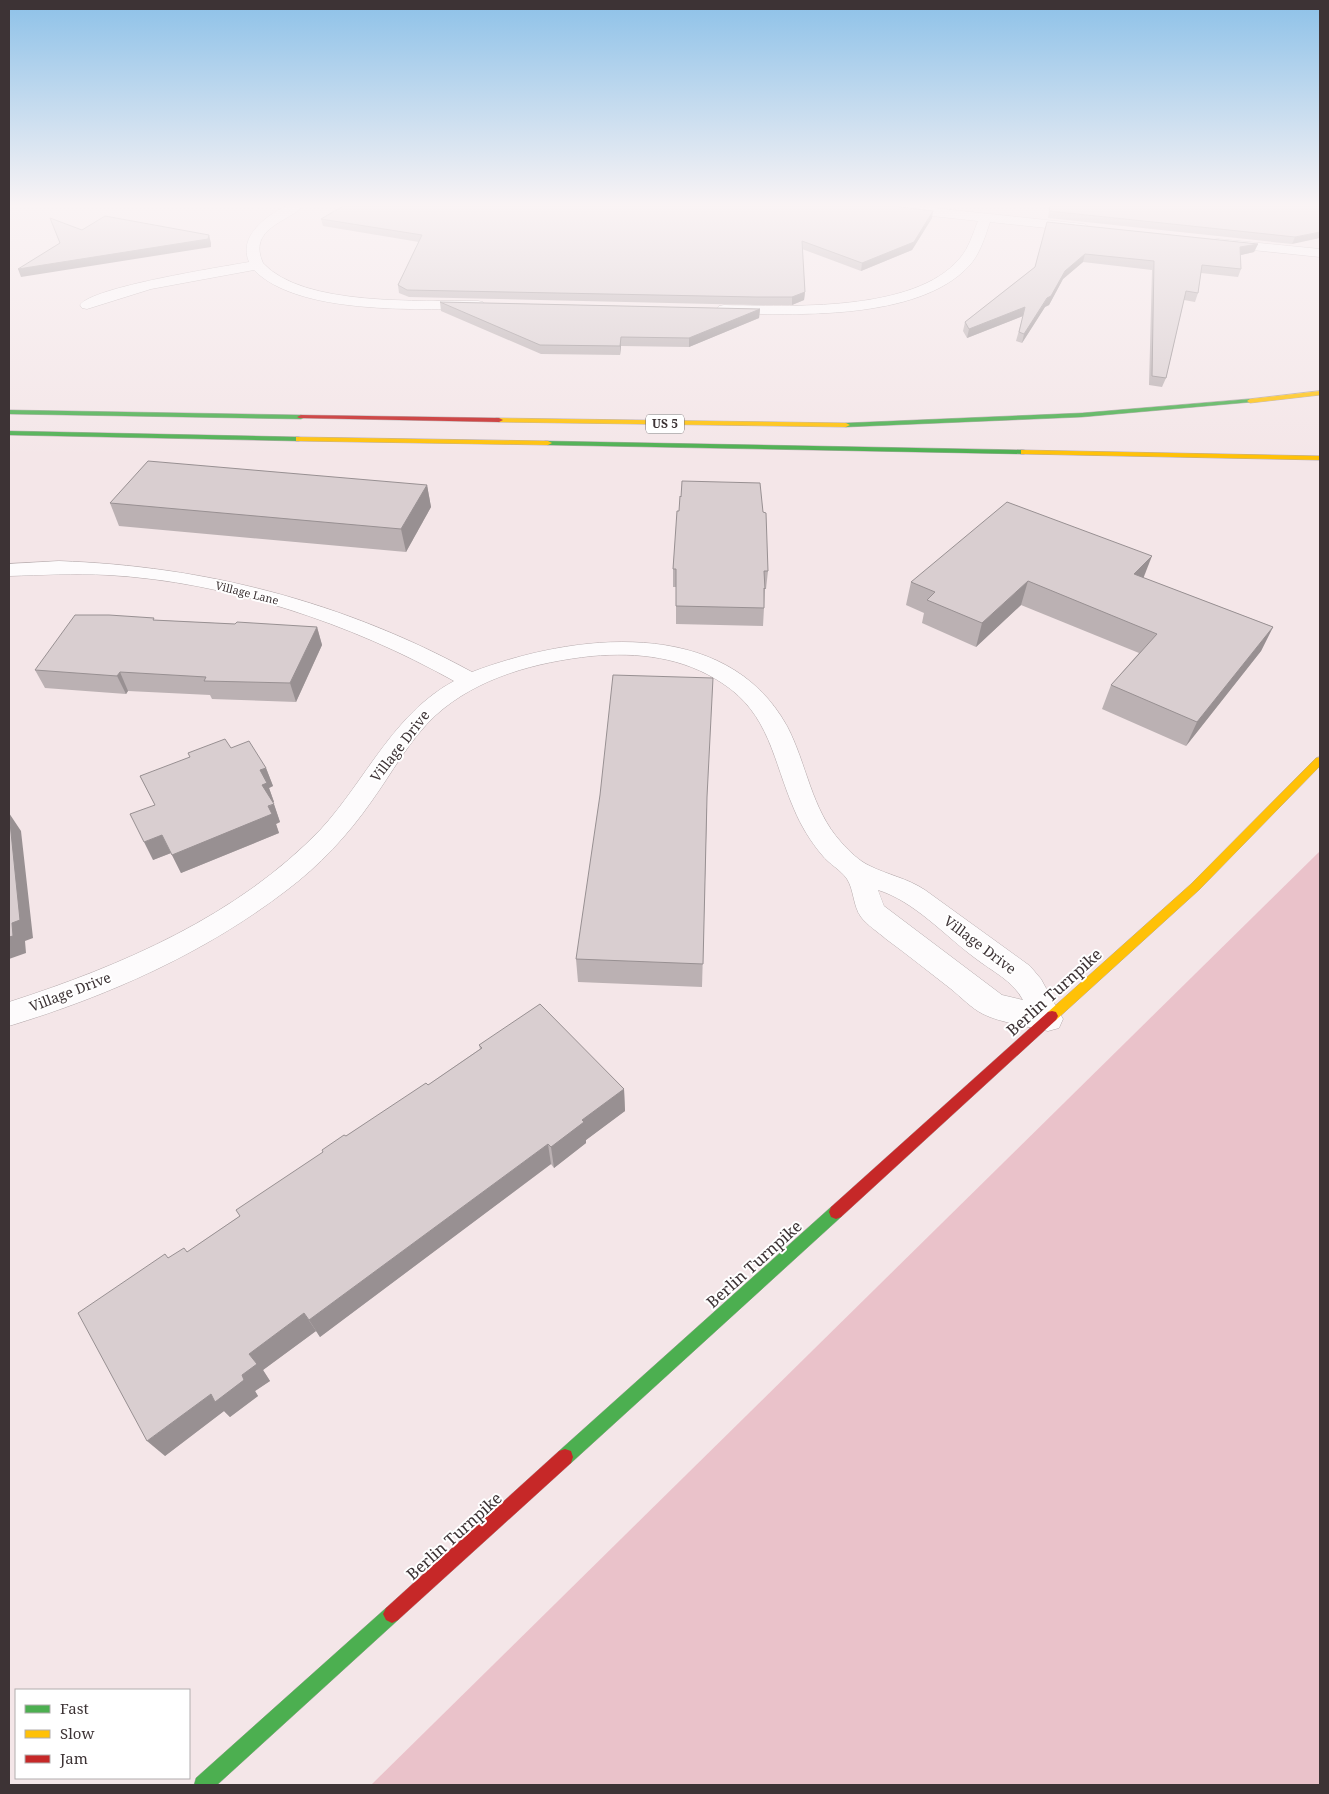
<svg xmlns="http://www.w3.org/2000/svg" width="1329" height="1794" viewBox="0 0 1329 1794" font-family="'Noto Serif',serif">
	<rect width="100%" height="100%" fill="#f4e6e8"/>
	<polygon fill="#eac2ca" points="1320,851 1320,1785 371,1785"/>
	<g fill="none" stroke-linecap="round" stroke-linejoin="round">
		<defs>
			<g id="street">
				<path d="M286 206H303C289 222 247 228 263 263 303 307 422 300 478 301L483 302 485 305 483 308 478 309C418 309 298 315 254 270L151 289 87 309 82 308 80 305C92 287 221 267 249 262 238 236 266 216 286 206Z"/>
				<path d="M870 206H915L1084 224 1091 228 1084 232 990 222C985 237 980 254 969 266 918 321 793 315 724 313L719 312 717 309 719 306 724 305C788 306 915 313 960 258 969 248 973 233 978 221L876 210Z"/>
				<polygon points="1218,239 1320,249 1320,257 1213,246 1211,243 1213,240"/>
				<path d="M59 561C205 566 344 602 472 672 572 634 725 614 787 726 807 764 811 809 841 842 849 851 859 861 870 866 888 875 907 878 925 890L1030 966 1041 979 1063 1019 1059 1028 1048 1031C1030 1027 998 1022 983 1014 971 1008 961 997 951 989 929 972 908 955 886 939 878 932 867 925 861 917 853 906 854 890 847 879 841 870 829 864 822 855 811 842 801 826 794 809 773 761 770 714 722 683 683 657 638 652 592 656 537 662 478 677 436 715 409 740 392 773 371 802 348 835 319 866 287 890 205 953 108 996 9 1026V1002C121 966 238 916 321 829 366 780 393 714 454 681 350 623 228 582 108 575 74 573 42 575 9 576V564ZM878 890C914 901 944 935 975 958 993 972 1012 980 1023 1000L1002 995 884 906Z"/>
			</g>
			<g id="fast">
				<polygon points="1250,399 1252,400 1252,402 1082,417 846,427 842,425 846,423 1082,413"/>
				<polygon points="9,410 301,415 305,417 301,419 9,414"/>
				<polygon points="9,431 299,437 303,439 299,441 9,435"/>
				<polygon points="545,441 1024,450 1028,452 1024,454 548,445 544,443"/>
				<polygon points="836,1205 841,1207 843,1212 841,1217 571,1463 565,1465 559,1463 557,1457 559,1451 831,1207"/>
				<polygon points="392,1605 398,1608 401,1614 398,1620 217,1785 194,1785 196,1778 386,1608"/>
			</g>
			<g id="slow">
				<polygon points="1320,391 1320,395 1250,403 1247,401 1250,399"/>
				<polygon points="496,418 846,423 850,425 846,427 499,422 495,420"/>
				<polygon points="296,437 548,441 552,443 548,445 299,441 296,441"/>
				<polygon points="1021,450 1320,456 1320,460 1024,454 1021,454"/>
				<polygon points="1320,757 1320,766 1199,890 1056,1020 1052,1021 1048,1020 1046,1016 1048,1012 1191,884 1316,758"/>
			</g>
			<g id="jam">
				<polygon points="301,415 499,418 503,420 499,422 299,418 297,417"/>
				<polygon points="1052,1011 1056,1012 1058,1016 1056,1020 841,1217 836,1219 831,1217 829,1212 831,1207 1048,1012"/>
				<polygon points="565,1449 571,1451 573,1457 571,1463 398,1620 392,1623 386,1620 383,1614 386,1608 559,1451"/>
			</g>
		</defs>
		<use href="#street" stroke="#b5aaac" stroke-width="1"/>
		<use href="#fast" stroke="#b5aaac" stroke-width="1"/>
		<use href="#slow" stroke="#b5aaac" stroke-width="1"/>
		<use href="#jam" stroke="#b5aaac" stroke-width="1"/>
		<use href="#street" fill="#fdfbfc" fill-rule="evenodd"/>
		<use href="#fast" fill="#4caf50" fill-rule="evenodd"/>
		<use href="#slow" fill="#ffc107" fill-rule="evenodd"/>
		<use href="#jam" fill="#c62828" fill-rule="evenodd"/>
	</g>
	<g fill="#bbb1b3">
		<polygon points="1050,206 1320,206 1292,244 1048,218"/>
		<polygon points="932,218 912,250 861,271 802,249 805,292 804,300 792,305 755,305 409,297 399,293 398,285 419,242 323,226 321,219"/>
		<polygon points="1047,222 1258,244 1254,252 1240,255 1241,269 1238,277 1201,273 1198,293 1195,302 1184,300 1166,378 1162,387 1149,385 1152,270 1083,262 1063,279 1049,305 1045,307 1022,343 1016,341 1023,316 967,338 963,331 965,322 1035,267"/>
		<polygon points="440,302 760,309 759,318 689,347 621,346 620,355 541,354 441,311"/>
		<polygon points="427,485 431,507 406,552 119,526 110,503"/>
		<polygon points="679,511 768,571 766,589 765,589 763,626 676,624 676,587 673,587 673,569"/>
		<polygon points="1144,578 1273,627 1261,651 1186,746 1102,709 1111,685 1139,653 1021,605 976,647 922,623 924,613 906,605 911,582"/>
		<polygon points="155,620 235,624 317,627 322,645 296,702 212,699 210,695 128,691 126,694 45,688 35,670"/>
		<polygon points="231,748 266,768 273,786 269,788 274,802 273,802 280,822 276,824 279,833 181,873 171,853 153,860 155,805 140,776"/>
		<polygon points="707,808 702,987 578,982 576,959"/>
		<polygon points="479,1045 624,1089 625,1111 586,1140 586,1143 554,1168 551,1164 320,1337 316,1331 263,1370 270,1381 255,1391 258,1396 230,1417 224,1411 165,1456 168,1258 187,1252 240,1216 346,1136 428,1085 480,1049"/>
	</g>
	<g fill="#989092">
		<polygon points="933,211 932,218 912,250 861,271 862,263"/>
		<polygon points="1320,232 1320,238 1292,244 1295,237"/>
		<polygon points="209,235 211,243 211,247 21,277 18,269"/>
		<polygon points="1258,244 1254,252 1237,256 1240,247"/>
		<polygon points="1085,254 1083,262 1063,279 1049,305 1045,307 1022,343 1024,334 1065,271"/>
		<polygon points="805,292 804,300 792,305 792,297"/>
		<polygon points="1025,307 1023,316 967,338 969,329"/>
		<polygon points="760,309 759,318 689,347 689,338"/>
		<polygon points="621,337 621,346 620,355 620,346"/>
		<polygon points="427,485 431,507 406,552 401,529"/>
		<polygon points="1152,556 1143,579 1134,574"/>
		<polygon points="1028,581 1021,605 976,647 982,623"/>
		<polygon points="317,627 322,645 296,702 290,683"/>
		<polygon points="1273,627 1261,651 1186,746 1197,722"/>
		<polygon points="120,672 128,691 126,694 117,676"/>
		<polygon points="266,768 273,786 269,788 274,802 269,803 262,785 260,770"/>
		<polygon points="274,804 280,822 276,824 279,833 181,873 172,855"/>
		<polygon points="9,813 21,831 33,938 25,941 26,953 9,959 9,937 12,923"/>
		<polygon points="162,835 171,853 153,860 144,842"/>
		<polygon points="624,1089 625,1111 586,1140 586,1143 554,1168 551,1147 582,1120"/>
		<polygon points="548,1144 551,1164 320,1337 309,1320"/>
		<polygon points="304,1313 316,1331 263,1370 270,1381 255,1391 258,1396 230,1417 224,1411 165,1456 147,1441 211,1394 242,1375 249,1354"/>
	</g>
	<g fill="#d9ced0" stroke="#989092">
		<polygon points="343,206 893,206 933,211 914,242 862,263 802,241 805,292 792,297 756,297 407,290 398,285 422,235 321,219"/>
		<polygon points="1050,206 1320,206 1320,232 1295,237 1049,211"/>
		<polygon points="105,216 209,235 208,239 18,269 60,243 50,218 82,230"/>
		<polygon points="1047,222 1258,244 1240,247 1241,269 1202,265 1198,293 1186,291 1166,378 1152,376 1154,261 1085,254 1065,271 1051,296 1047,298 1024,334 1019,332 1025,307 969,329 965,322 1035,267"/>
		<polygon points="440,302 760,309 689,338 621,337 620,346 540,345"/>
		<polygon points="148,461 427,485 401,529 110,503"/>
		<polygon points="682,481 760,483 763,512 766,513 768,571 764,571 765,589 764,588 764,608 676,606 676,569 673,569 677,511 679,511 680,496 681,497"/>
		<polygon points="1007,502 1152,556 1134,574 1273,627 1197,722 1111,685 1157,634 1028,581 982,623 927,600 935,592 911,582"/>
		<polygon points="75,615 109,615 154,618 153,620 235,624 237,622 317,627 290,683 204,681 206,677 120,672 117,676 35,670"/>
		<polygon points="613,675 713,678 707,797 703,964 576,959 600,795"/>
		<polygon points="225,739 231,748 249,741 266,768 260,770 267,783 262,785 274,804 268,806 272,814 172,855 162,835 144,842 130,814 155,805 140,776 190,757 188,753"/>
		<polygon points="9,813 20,920 12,923 13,936 9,937"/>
		<polygon points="540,1004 624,1089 582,1120 584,1122 551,1147 548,1144 309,1320 304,1313 249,1354 257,1364 242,1375 244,1380 215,1402 211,1394 147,1441 78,1313 165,1254 168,1258 184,1248 187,1252 240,1216 236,1210 323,1152 322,1150 344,1135 346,1136 426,1083 428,1085 482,1048 479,1045"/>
	</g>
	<linearGradient id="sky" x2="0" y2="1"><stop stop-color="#8dc1e8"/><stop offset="0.45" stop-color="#faf4f5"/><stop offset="1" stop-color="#faf4f5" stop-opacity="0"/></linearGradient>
	<rect width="1329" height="457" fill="url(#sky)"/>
	<g text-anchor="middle" stroke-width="4" stroke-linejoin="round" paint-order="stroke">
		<g font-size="11" fill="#3d3335" stroke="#fff">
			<text transform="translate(247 593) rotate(14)" y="4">Village Lane</text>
		</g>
		<rect fill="#fff" stroke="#777072" stroke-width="1" x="646" y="414.5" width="38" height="19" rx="4"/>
		<g font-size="12" font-weight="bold" fill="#3d3335">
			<text x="665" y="428">US 5</text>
		</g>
		<g font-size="14" fill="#3d3335" stroke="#fff">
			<text transform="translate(400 746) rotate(-52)" y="5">Village Drive</text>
			<text transform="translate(980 945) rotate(37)" y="5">Village Drive</text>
			<text transform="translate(70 992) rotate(-21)" y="5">Village Drive</text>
		</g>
		<g font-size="16" fill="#3d3335" stroke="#fff">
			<text transform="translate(1054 992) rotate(-42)" y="6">Berlin Turnpike</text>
			<text transform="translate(754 1264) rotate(-42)" y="6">Berlin Turnpike</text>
			<text transform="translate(454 1536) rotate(-42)" y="6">Berlin Turnpike</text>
		</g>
	</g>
	<rect width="1329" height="1794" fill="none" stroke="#3d3335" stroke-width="20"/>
	<rect x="15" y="1689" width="175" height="90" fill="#ffffff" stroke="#b1adae"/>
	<rect x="25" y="1705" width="25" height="8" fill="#4caf50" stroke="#b1adae"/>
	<text x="60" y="1714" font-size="15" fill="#3d3335">Fast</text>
	<rect x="25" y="1730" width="25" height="8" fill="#ffc107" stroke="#b1adae"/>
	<text x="60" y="1739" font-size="15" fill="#3d3335">Slow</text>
	<rect x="25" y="1755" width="25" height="8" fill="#c62828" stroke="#b1adae"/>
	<text x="60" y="1764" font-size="15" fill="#3d3335">Jam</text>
</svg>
